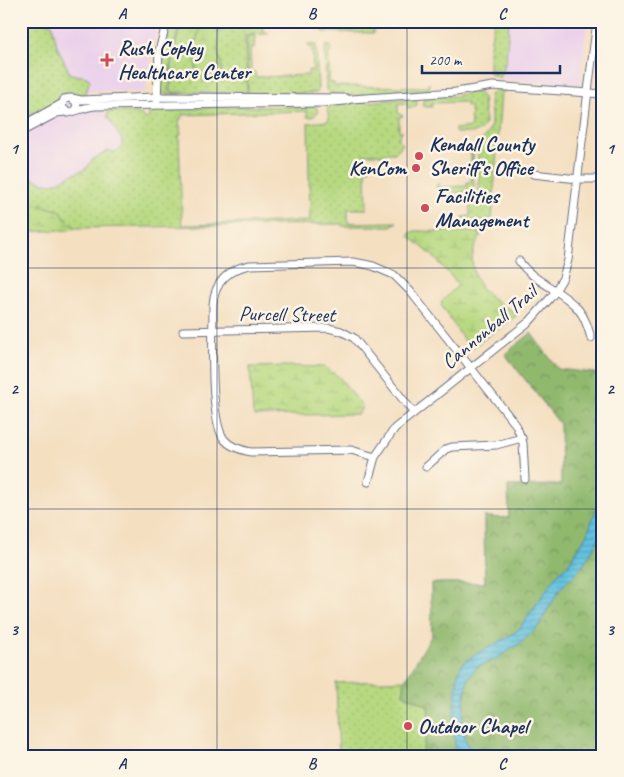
<svg xmlns="http://www.w3.org/2000/svg" width="624" height="777" viewBox="0 0 624 777" font-family="Caveat,sans-serif">
	<defs>
		<pattern id="grass-dots" width="8" height="8" patternUnits="userSpaceOnUse" patternTransform="scale(1.25)"><rect width="8" height="8" fill="#b7d980"/><path d="M2 2h.1M6 6h.1" fill="none" stroke="#9dbb71" stroke-width="1.8" stroke-linecap="round"/></pattern>
		<pattern id="forest-crowns" width="20" height="18" patternUnits="userSpaceOnUse" patternTransform="scale(1.25)"><rect width="20" height="18" fill="#91b96e"/><path d="M2 6a3 3 0 1 1 6 0M12 15a3 3 0 1 1 6 0" fill="none" stroke="#76975e"/></pattern>
		<pattern id="wetland-marsh" width="20" height="14" patternUnits="userSpaceOnUse" patternTransform="scale(1.25)"><rect width="20" height="14" fill="#b7d980"/><path d="M1 5h8M5 5V1M11 12h8M15 12V8" fill="none" stroke="#9dbb71"/></pattern>
		<pattern id="water-rules" width="6" height="5" patternUnits="userSpaceOnUse" patternTransform="scale(1.25)"><rect width="6" height="5" fill="#62c2e0"/><path d="M0 2.5h6" fill="none" stroke="#509eb9"/></pattern>
	</defs>
	<rect width="100%" height="100%" fill="#fcf5e5"/>
	<filter id="ink" filterUnits="userSpaceOnUse"><feTurbulence type="fractalNoise" baseFrequency=".02" numOctaves="2"/><feDisplacementMap in="SourceGraphic" scale="10" xChannelSelector="R" yChannelSelector="G"/><feConvolveMatrix kernelMatrix="1 2 1 2 8 2 1 2 1" color-interpolation-filters="sRGB"/></filter>
	<filter id="wash" filterUnits="userSpaceOnUse"><feTurbulence type="fractalNoise" baseFrequency=".0096" numOctaves="4" result="noise"/><feDisplacementMap in="SourceGraphic" scale="20" xChannelSelector="R" yChannelSelector="G"/><feGaussianBlur stdDeviation="1.12" result="paint"/><feColorMatrix in="noise" values="0 0 0 0 0 0 0 0 0 0 0 0 0 0 0 0 0 1.4 0 .05"/><feComposite in="paint" operator="in"/></filter>
	<g filter="url(#wash)">
		<rect width="100%" height="100%" fill="#f4dfc1"/>
		<g fill="#ebd1eb">
			<polygon points="40,21 158,21 145,92 86,91 90,80 87,77 70,75 57,46 52,24"/>
			<polygon points="506,21 587,21 580,85 501,79"/>
			<polygon points="67,93 85,95 107,116 122,140 122,146 116,152 112,152 89,163 87,168 54,184 43,183 30,176 21,160 21,119 51,105 61,96"/>
		</g>
		<g fill="url(#grass-dots)" stroke="#69846f">
			<polygon points="21,21 40,21 52,24 57,46 70,74 87,77 90,80 85,95 67,93 61,96 51,105 21,119"/>
			<polygon points="172,21 180,21 171,60 169,95 163,94 160,91 163,51"/>
			<polygon points="181,21 200,21 201,24 195,45 222,68 218,53 219,21 263,21 263,30 270,34 245,35 247,93 171,92 172,62"/>
			<polygon points="323,21 362,21 360,23 363,26 373,26 374,33 323,32 323,25 326,25 326,22"/>
			<polygon points="494,21 500,21 501,23 502,21 509,21 506,61 499,78 496,74 497,67 493,69 495,76 489,73 489,51"/>
			<polygon points="247,36 255,36 254,48 250,49 251,71 255,72 256,77 308,75 308,70 313,70 312,47 309,47 308,44 316,45 318,90 317,93 171,95 171,93 193,95 248,94 247,62 249,61 247,60"/>
			<polygon points="328,45 332,47 332,51 329,52 329,82 334,83 334,86 427,87 429,83 430,90 349,96 330,94 326,90 325,47"/>
			<path d="M496 89H504V92H501L492 220 463 221V217L470 216V200H466L467 198 475 195 479 189 478 147C480 139 487 136 490 129 493 119 489 105 490 95Z"/>
			<path d="M472 92H478L483 98 485 123C481 135 468 133 456 133L455 132V129L471 127 470 106H466V102L433 103H431L432 107H425L422 105 424 98 454 96Z"/>
			<path d="M412 98 417 100V105L414 107 408 108 407 103 398 104V113L403 116 399 117V131H403L399 135V140L403 144 395 153H385V156H380V154H365V157L369 161 370 168 366 172 367 209H348V223L397 222 391 226H342L341 224 76 228 65 219 61 211 32 203 21 204V160L30 177 43 183 53 184 87 168 92 160 108 151 116 152 122 146V140L107 116 109 111 140 113 144 118 147 119 149 117V110C157 106 167 107 174 112L176 108 316 106 318 112 313 117H307V111L182 115 181 119 179 120 181 135H179L182 225 310 221 308 123 328 121 329 118 327 109 331 105Z"/>
			<path d="M469 150 473 153 474 187 472 190 469 192C459 192 442 196 436 187L438 183H439V187L467 186V182H471V152H466Z"/>
			<polygon points="561,485 462,756 339,756 336,683 406,680 432,635 431,583 485,583 484,517 509,518 508,486"/>
		</g>
		<g fill="url(#forest-crowns)" stroke="#567466">
			<polygon points="531,333 558,369 603,374 603,492 587,534 568,565 557,575 520,628 508,637 476,654 462,664 458,673 460,753 466,756 421,756 429,725 428,706 403,694 405,680 432,635 431,583 485,583 484,517 509,518 508,486 561,485 560,424 505,354"/>
			<path d="M603 532V756H511C501 746 484 749 471 749L467 744 462 724 465 695 468 678 477 667 496 659 537 628 560 589 582 567Z"/>
		</g>
		<g fill="url(#wetland-marsh)" stroke="#69846f">
			<polygon points="200,21 219,21 218,53 222,68 220,78 216,81 205,82 196,73 195,45 201,24"/>
			<polygon points="32,203 61,211 65,219 76,228 69,230 21,232 21,204"/>
			<path d="M416 231 480 232 481 235C478 241 474 247 473 253 468 285 492 300 516 313V316L473 347 469 348 441 305 442 301 458 285 457 283 433 256 409 236 411 232Z"/>
			<polygon points="287,366 325,367 339,377 361,404 362,408 358,414 255,416 253,414 250,367"/>
		</g>
		<path fill="url(#water-rules)" stroke="#3e789f" d="M603 492V532L582 567 560 589 537 628 522 642 496 659 477 667 468 678 465 695 462 724 467 744 471 749C484 749 501 746 511 756H466L460 753 455 746 453 726 458 673 462 664 476 654 508 637 520 628 557 575 568 565 579 548 587 534Z"/>
	</g>
	<g filter="url(#ink)">
		<g fill="none" stroke-linecap="round" stroke-linejoin="round">
			<defs>
				<g id="minor">
					<polyline points="72,98 81,100 157,97 346,98"/>
					<polyline points="157,100 159,51 167,21"/>
					<path d="M74 111 77 106 75 101 70 98 64 99 62 107 68 113C77 111 85 107 95 106L322 103 345 101 351 99 456 92 493 86 603 94"/>
					<polyline points="21,126 61,104"/>
					<polyline points="21,132 57,113 65,112"/>
					<polyline points="533,174 578,179 603,179"/>
					<path d="M519 261C534 283 561 289 578 309 585 317 588 327 591 338"/>
					<polyline points="183,331 328,328 341,331 354,338 413,412"/>
					<path d="M375 457 351 450 251 452C241 450 230 447 224 439 209 419 213 333 213 305 214 282 229 269 250 265L353 262 364 264 373 266 394 275 410 291 516 425 523 443 525 479"/>
					<polyline points="426,467 446,449 452,447 496,445 522,438"/>
					<polyline points="368,482 375,457 395,428 530,321 552,296 563,278 568,260 587,99 597,21"/>
				</g>
			</defs>
			<use href="#minor" stroke="#676d81" stroke-width="9"/>
			<use href="#minor" stroke="#fff" stroke-width="7"/>
		</g>
	</g>
	<path fill="none" stroke="#1b2f5e" stroke-width="1" stroke-opacity="0.55" d="M217 21V756M407 21V756M21 268H603M21 509H603"/>
	<g fill="#d1495b" stroke="#fcf5e5" stroke-width="2">
		<path d="M104.5 52.5h5v5h5v5h-5v5h-5v-5h-5v-5h5z"/>
		<circle cx="419" cy="156" r="5"/>
		<circle cx="416" cy="168" r="5"/>
		<circle cx="425" cy="208" r="5"/>
		<circle cx="408" cy="726" r="5"/>
	</g>
	<g text-anchor="middle" stroke-width="5" stroke-linejoin="round" paint-order="stroke">
		<g font-size="21" font-weight="bold" fill="#1b2f5e" stroke="#fcf5e5" text-anchor="start">
			<text x="118" y="55">Rush Copley<tspan x="118" dy="24">Healthcare Center</tspan></text>
			<text x="429" y="151">Kendall County<tspan x="429" dy="24">Sheriff's Office</tspan></text>
			<text x="406" y="175" text-anchor="end">KenCom</text>
			<text x="435" y="203">Facilities<tspan x="435" dy="24">Management</tspan></text>
			<text x="418" y="733">Outdoor Chapel</text>
		</g>
		<g font-size="21" fill="#1b2f5e" stroke="#fcf5e5">
			<text transform="translate(287 314) rotate(1)" y="7">Purcell Street</text>
			<text transform="translate(489 327) rotate(-40)" y="7">Cannonball Trail</text>
		</g>
	</g>
	<rect width="624" height="777" fill="none" stroke="#fcf5e5" stroke-width="55"/>
	<path d="M422 65v8h138v-8" fill="none" stroke="#1b2f5e" stroke-width="2.5"/>
	<text x="429" y="65" font-size="15" fill="#1b2f5e" stroke="#fcf5e5" stroke-width="4" paint-order="stroke">200 m</text>
	<rect x="28" y="28" width="568" height="722" fill="none" stroke="#1b2f5e" stroke-width="2"/>
	<g font-size="16" text-anchor="middle" font-weight="bold" fill="#1b2f5e">
		<text x="122" y="19">A</text>
		<text x="312" y="19">B</text>
		<text x="502" y="19">C</text>
		<text x="14" y="154">1</text>
		<text x="610" y="154">1</text>
		<text x="14" y="394">2</text>
		<text x="610" y="394">2</text>
		<text x="14" y="635">3</text>
		<text x="610" y="635">3</text>
		<text x="122" y="769">A</text>
		<text x="312" y="769">B</text>
		<text x="502" y="769">C</text>
	</g>
</svg>
